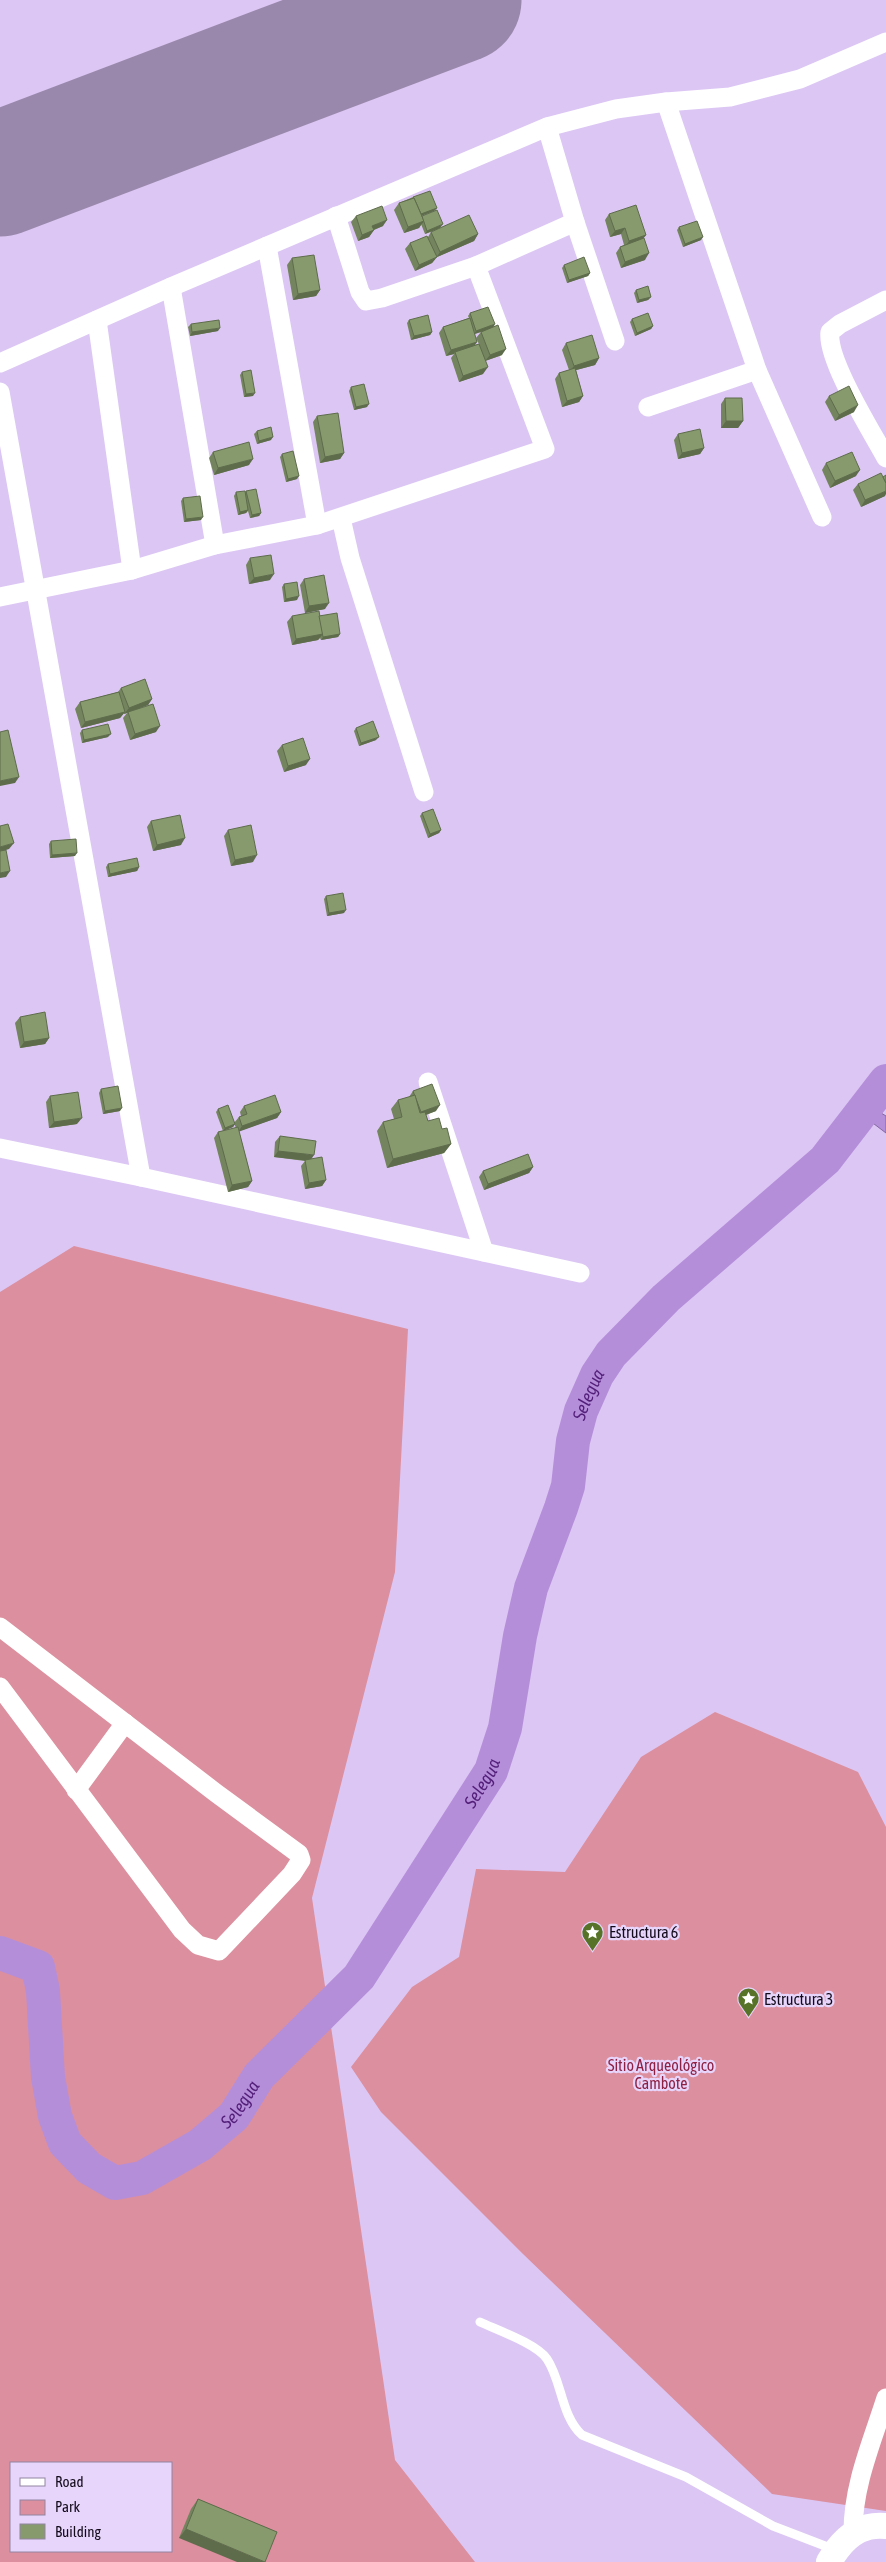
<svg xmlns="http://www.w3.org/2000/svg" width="886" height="2562" viewBox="0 0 886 2562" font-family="'Asap Condensed',sans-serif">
	<rect width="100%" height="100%" fill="#dcc6f4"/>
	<g fill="#dc8f9e" fill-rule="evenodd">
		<path d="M74 1246 408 1329 395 1572 312 1898 395 2460 475 2562H0V1292ZM11 2463H171V2551H11Z"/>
		<polygon points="715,1712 858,1772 886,1827 886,2511 772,2494 523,2254 381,2112 351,2067 412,1987 459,1957 476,1869 565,1872 641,1757"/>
	</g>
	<polygon fill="#b58eda" stroke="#8467a1" points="868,1105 886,1116 886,1133 861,1114"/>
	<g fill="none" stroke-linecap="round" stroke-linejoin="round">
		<path stroke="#b58eda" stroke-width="34" id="s1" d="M0 1953 38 1967 43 1991 48 2077 55 2116 65 2143 89 2168 115 2183 142 2178 200 2145 234 2116 259 2076 359 1977 491 1771 505 1728 520 1636 531 1588 561 1508 568 1486 573 1441 581 1411 597 1375 611 1354 666 1298 825 1160 886 1081"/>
		<polyline stroke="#9a88ac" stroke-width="125" points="0,174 459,0"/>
		<path stroke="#fff" stroke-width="9" d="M480 2322C497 2330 537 2344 547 2359 562 2381 561 2416 582 2435L686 2477 773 2526 833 2549"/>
		<g stroke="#fff" stroke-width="19">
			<polyline points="666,102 757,370 822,517"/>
			<polyline points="336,216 360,292 366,301 382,298 476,266 575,222 547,127"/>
			<polyline points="575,222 615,341"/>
			<polyline points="267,246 317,525"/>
			<polyline points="171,287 215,545"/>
			<path d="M886 300 840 324 830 332C826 359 872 432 886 458"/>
			<polyline points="97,320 132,570"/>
			<polyline points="0,363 171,287 547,127 616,109 666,102 730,97 800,79 886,42"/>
			<polyline points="0,392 141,1177 580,1273"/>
			<polyline points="648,407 757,370"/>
			<polyline points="341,518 350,558 424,792"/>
			<polyline points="0,597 132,570 215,545 317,525 545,449 476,266"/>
			<polyline points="428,1082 484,1252"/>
			<polyline points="0,1148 141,1177"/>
			<polyline points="0,1627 216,1793 299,1854 301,1860 292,1874 219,1951 198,1945 182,1930 0,1687"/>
			<polyline points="76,1790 125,1723"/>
			<path d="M853 2532C853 2485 872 2442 886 2398"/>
		</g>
		<path stroke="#fff" stroke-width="26" d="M829 2562C842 2539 859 2523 886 2526"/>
	</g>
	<g fill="#74845e" fill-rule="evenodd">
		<polygon points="413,197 437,208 434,211 421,216 440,228 425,234 421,224 419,228 404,233 394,210 399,203"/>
		<polygon points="609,214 646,235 643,239 645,260 621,268 616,253 620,247 624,245 621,234 610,237 605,220"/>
		<polygon points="356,216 383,226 374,230 369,237 358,241 351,222"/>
		<polygon points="679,227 701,240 683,247 677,230"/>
		<polygon points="431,232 478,234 474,241 437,257 432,263 415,271 405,249 410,243 428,237"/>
		<polygon points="292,258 320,290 316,296 293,300 287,265"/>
		<polygon points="564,265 590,273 588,276 567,283 562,268"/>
		<polygon points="636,290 651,297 648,300 637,303 634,293"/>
		<path d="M470 313 494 327 502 355 485 361 483 374 459 382 451 358 454 354 446 356 439 333 443 327 469 318 468 316ZM481 332 476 338 479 344 475 345V334Z"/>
		<polygon points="632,319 653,326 651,329 635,336 630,322"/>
		<polygon points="409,320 432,332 430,335 411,340 407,323"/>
		<polygon points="191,324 218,331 190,336 188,327"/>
		<polygon points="566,343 599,358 595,365 576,370 583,396 579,402 562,407 555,379 559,373 569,370 562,350"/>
		<polygon points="242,372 253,396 244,397 240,375"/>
		<polygon points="351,387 367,407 354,410 349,391"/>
		<polygon points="829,396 854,412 835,421 825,402"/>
		<polygon points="725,398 743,421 738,428 721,428 721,404"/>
		<polygon points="317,416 344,453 340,459 320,463 313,422"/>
		<polygon points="257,431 271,440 257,444 254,434"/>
		<polygon points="678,434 704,448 700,454 678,459 674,440"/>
		<polygon points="213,452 249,465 214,475 209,458"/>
		<polygon points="282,454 297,479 286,482 280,457"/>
		<polygon points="826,463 856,476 830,488 822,470"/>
		<polygon points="858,484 885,496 861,507 853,490"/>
		<polygon points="246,491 261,513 259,516 250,518 248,511 246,513 238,515 234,496 236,492 245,492"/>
		<polygon points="183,498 201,520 184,522 181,501"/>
		<polygon points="250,558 270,580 249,584 246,565"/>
		<polygon points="304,579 325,609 305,613 300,585"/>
		<polygon points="284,584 297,600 284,602 282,587"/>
		<polygon points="292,616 319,616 340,634 338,637 321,640 320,638 318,640 292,645 287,622"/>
		<polygon points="121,688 152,699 148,705 140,708 156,732 130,740 123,718 127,713 124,714 124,713 120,718 81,728 75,709 80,702 118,692"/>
		<polygon points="356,728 376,740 359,746 354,731"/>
		<polygon points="82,730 108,737 82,743 80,733"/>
		<polygon points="282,745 306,765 284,772 277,751"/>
		<polygon points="422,813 441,830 439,833 428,838 420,816"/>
		<polygon points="151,821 181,845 153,851 147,827"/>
		<polygon points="228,830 253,862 231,866 224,836"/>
		<polygon points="51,841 75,856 50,858 49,844"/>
		<polygon points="108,864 139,867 137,871 108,877 106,867"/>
		<polygon points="326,896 344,913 327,916 324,899"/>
		<polygon points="20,1017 49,1038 45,1044 20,1048 15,1023"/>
		<polygon points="101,1089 120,1111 103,1114 99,1093"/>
		<polygon points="413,1091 436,1111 426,1115 428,1121 442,1129 451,1144 444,1153 387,1168 377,1131 383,1122 394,1119 391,1109 398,1100 409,1097"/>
		<polygon points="50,1096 77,1124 49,1128 46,1102"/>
		<polygon points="244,1106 281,1112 277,1118 239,1131 252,1181 248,1187 228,1192 214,1138 218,1132 236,1128 234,1123 239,1117 241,1116 240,1112"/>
		<polygon points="218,1109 235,1124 233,1127 223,1131 216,1112"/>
		<polygon points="280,1136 312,1159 326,1180 322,1186 305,1189 301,1166 305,1161 274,1157 275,1142"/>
		<polygon points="533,1167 529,1173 484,1190 479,1177 483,1171"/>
		<polygon points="198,2499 277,2532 179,2538 191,2509"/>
	</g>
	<g fill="#5e6c4c">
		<polygon points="437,208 434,211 418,217 420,214"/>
		<polygon points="387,220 383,226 368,232 372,226"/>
		<polygon points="424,221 419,228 404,233 408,227"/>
		<polygon points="443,224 440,228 425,234 427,231"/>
		<polygon points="625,228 621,234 610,237 615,231"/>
		<polygon points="374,230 369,237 358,241 362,235"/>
		<polygon points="478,234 474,241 437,257 432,263 415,271 419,265 436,258 440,252"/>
		<polygon points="646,235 641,241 625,247 629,241"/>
		<polygon points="703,237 701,240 683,247 685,244"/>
		<polygon points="649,253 645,260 621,268 625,262"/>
		<polygon points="590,273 588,276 567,283 569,280"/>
		<polygon points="320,290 316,296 293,300 298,294"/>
		<polygon points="651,297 648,300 637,303 639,300"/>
		<polygon points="495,324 493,328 474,334 476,331"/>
		<polygon points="653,326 651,329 635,336 637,333"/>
		<polygon points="220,328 218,331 190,336 192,332"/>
		<polygon points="432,332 430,335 411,340 414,336"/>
		<polygon points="477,342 473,348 455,352 454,354 446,356 451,350"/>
		<polygon points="506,349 502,355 485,361 490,355"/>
		<polygon points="599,358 595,365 569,372 574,366"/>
		<polygon points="488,367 483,374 459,382 463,376"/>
		<polygon points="255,393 253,396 244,397 246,394"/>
		<polygon points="583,396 579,402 562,407 567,401"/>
		<polygon points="369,404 367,407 354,410 356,407"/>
		<polygon points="858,405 854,412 835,421 839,415"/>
		<polygon points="726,421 743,421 738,428 721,428"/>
		<polygon points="273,437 271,440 257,444 259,441"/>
		<polygon points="704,448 700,454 678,459 682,453"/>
		<polygon points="344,453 340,459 320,463 325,457"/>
		<polygon points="253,459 249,465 214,475 218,468"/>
		<polygon points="860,470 856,476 830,488 835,481"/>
		<polygon points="299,476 297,479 286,482 288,479"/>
		<polygon points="886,491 886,494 885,496 861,507 865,500"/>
		<polygon points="248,510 246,513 238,515 240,512"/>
		<polygon points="261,513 259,516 250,518 252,515"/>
		<polygon points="203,517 201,520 184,522 186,519"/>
		<polygon points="274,574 270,580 249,584 254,578"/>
		<polygon points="299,596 297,600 284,602 286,599"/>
		<polygon points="329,603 325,609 305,613 309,606"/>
		<polygon points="323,634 318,640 292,645 296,639"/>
		<polygon points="340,634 338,637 321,640 323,637"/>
		<polygon points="152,699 148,705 124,714 129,708"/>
		<polygon points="125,712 120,718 81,728 85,722"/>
		<polygon points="160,726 156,732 130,740 135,734"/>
		<polygon points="111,734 108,737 82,743 84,740"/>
		<polygon points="379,737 376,740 359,746 361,743"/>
		<polygon points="310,759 306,765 284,772 288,766"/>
		<polygon points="19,777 15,783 0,786 0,781"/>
		<polygon points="441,830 439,833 428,838 430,834"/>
		<polygon points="185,838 181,845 153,851 157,845"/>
		<polygon points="14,843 9,849 0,852 0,847"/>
		<polygon points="77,853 75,856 50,858 52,855"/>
		<polygon points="257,855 253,862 231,866 235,860"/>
		<polygon points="139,867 137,871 108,877 110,874"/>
		<polygon points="10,871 6,877 0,878 0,873"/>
		<polygon points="346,910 344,913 327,916 329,913"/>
		<polygon points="49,1038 45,1044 20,1048 24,1042"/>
		<polygon points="440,1105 436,1111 417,1118 421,1112"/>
		<polygon points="122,1108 120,1111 103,1114 105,1111"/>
		<polygon points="281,1112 277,1118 238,1132 242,1126"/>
		<polygon points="82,1118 77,1124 49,1128 54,1122"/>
		<polygon points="235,1124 233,1127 223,1131 225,1128"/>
		<polygon points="451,1144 444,1153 387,1168 393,1159"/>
		<polygon points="278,1151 314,1155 310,1161 274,1157"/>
		<polygon points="533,1167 529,1173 484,1190 488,1184"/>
		<polygon points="326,1180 322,1186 305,1189 309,1183"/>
		<polygon points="252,1181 248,1187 228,1192 232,1185"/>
		<polygon points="186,2529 265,2562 237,2562 179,2538"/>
	</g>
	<g fill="#879a6d" stroke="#5e6c4c">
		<polygon points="430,191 437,208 421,214 414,198 413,197"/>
		<polygon points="414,198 424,221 408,227 399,203"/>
		<polygon points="636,205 646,235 629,241 625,228 615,231 609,214"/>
		<polygon points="382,206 387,220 372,226 374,230 362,235 356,216"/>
		<polygon points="437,210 443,224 427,231 422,216"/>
		<polygon points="469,215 478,234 440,252 431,232"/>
		<polygon points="697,221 703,237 685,244 679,227"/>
		<polygon points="427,236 437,257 419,265 410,243"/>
		<polygon points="644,238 649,253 625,262 620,247"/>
		<polygon points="314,255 320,290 298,294 292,258"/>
		<polygon points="584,257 590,273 569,280 564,265"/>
		<polygon points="648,286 651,297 639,300 636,290"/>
		<polygon points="488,307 495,324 476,331 470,313"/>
		<polygon points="648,313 653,326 637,333 632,319"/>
		<polygon points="428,315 432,332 414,336 409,320"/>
		<polygon points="470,318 477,342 451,350 443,327"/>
		<polygon points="219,320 220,328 192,332 191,324"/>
		<polygon points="498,325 506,349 490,355 481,332"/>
		<polygon points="592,335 599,358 574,366 566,343"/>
		<polygon points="479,344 488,367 463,376 455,352"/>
		<polygon points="575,368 583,396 567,401 559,373"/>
		<polygon points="251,370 255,393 246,394 242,372"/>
		<polygon points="364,384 369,404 356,407 351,387"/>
		<polygon points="849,386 858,405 839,415 829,396"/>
		<polygon points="725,398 742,398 743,421 726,421"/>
		<polygon points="338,413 344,453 325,457 317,416"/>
		<polygon points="271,427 273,437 259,441 257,431"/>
		<polygon points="700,429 704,448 682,453 678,434"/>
		<polygon points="249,442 253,459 218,468 213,452"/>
		<polygon points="293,451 299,476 288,479 282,454"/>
		<polygon points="852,452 860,470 835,481 826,463"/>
		<polygon points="881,473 886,483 886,491 865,500 858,484"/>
		<polygon points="886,475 886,483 883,477"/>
		<polygon points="256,489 261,513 252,515 246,491"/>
		<polygon points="245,491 248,510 240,512 236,492"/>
		<polygon points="200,496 203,517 186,519 183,498"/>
		<polygon points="271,555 274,574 254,578 250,558"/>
		<polygon points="324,575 329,603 309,606 304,579"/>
		<polygon points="297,582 299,596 286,599 284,584"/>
		<polygon points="319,611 323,634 296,639 292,616"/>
		<polygon points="337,613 340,634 323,637 319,616"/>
		<polygon points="145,679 152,699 129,708 121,688"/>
		<polygon points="119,692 125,712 85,722 80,702"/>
		<polygon points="153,704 160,726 135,734 128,712"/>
		<polygon points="373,721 379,737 361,743 356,728"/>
		<polygon points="108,724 111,734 84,740 82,730"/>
		<polygon points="8,730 19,777 0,781 0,732"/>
		<polygon points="303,738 310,759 288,766 282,745"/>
		<polygon points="433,809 441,830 430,834 422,813"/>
		<polygon points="180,815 185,838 157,845 151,821"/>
		<polygon points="8,824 14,843 0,847 0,826"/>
		<polygon points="251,825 257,855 235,860 228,830"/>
		<polygon points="76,839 77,853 52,855 51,841"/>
		<polygon points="6,850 10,871 0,873 0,851"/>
		<polygon points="137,858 139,867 110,874 108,864"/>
		<polygon points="343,893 346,910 329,913 326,896"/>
		<polygon points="45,1012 49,1038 24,1042 20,1017"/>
		<polygon points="432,1084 440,1105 421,1112 413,1091"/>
		<polygon points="118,1086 122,1108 105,1111 101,1089"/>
		<polygon points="78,1092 82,1118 54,1122 50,1096"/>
		<polygon points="275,1095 281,1112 242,1126 239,1117 247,1114 244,1106"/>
		<polygon points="415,1095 420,1113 425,1112 428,1121 439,1118 442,1129 447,1128 451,1144 393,1159 383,1122 402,1117 398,1100"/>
		<polygon points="228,1105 235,1124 225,1128 218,1109"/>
		<polygon points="238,1127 252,1181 232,1185 218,1132"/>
		<polygon points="280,1136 316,1141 314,1155 278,1151"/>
		<polygon points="528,1154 533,1167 488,1184 483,1171"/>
		<polygon points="322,1157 326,1180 309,1183 305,1160"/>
		<polygon points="198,2499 277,2532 265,2562 186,2529"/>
	</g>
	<defs>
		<symbol id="sight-pin" viewBox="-11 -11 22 30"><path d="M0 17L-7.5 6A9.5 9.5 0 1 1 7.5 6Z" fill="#577327" stroke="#e7d5fb"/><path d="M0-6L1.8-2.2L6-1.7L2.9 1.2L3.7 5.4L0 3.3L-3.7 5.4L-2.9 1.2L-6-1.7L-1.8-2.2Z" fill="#fff"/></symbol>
	</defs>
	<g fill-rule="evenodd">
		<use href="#sight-pin" x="580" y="1920" width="25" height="34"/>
		<use href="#sight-pin" x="736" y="1986" width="25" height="34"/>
	</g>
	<g text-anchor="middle" stroke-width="4.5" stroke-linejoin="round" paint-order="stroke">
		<g font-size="16" fill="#130b1b" stroke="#e7d5fb" text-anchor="start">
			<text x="609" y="1938">Estructura 6</text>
			<text x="764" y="2005">Estructura 3</text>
		</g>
		<g font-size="16" fill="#8e2043" stroke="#e7d5fb">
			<text x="661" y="2071">Sitio Arqueológico<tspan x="661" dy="18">Cambote</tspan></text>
		</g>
		<g font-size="18" font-style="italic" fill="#531f79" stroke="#e7d5fb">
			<text dy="6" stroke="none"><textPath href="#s1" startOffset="1246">Selegua</textPath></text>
			<text dy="6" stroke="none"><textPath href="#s1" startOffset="841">Selegua</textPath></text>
			<text dy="6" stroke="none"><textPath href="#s1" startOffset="436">Selegua</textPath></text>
		</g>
	</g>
	<rect x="10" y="2462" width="162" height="90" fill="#e7d5fb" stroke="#9284a1"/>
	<rect x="20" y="2478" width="25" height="8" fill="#ffffff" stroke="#9284a1"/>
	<text x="55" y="2487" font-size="15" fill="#130b1b">Road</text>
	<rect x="20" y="2500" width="25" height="15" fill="#dc8f9e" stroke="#9284a1"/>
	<text x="55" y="2512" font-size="15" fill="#130b1b">Park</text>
	<rect x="20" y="2524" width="25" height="15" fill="#879a6d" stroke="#9284a1"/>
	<text x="55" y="2537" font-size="15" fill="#130b1b">Building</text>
</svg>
